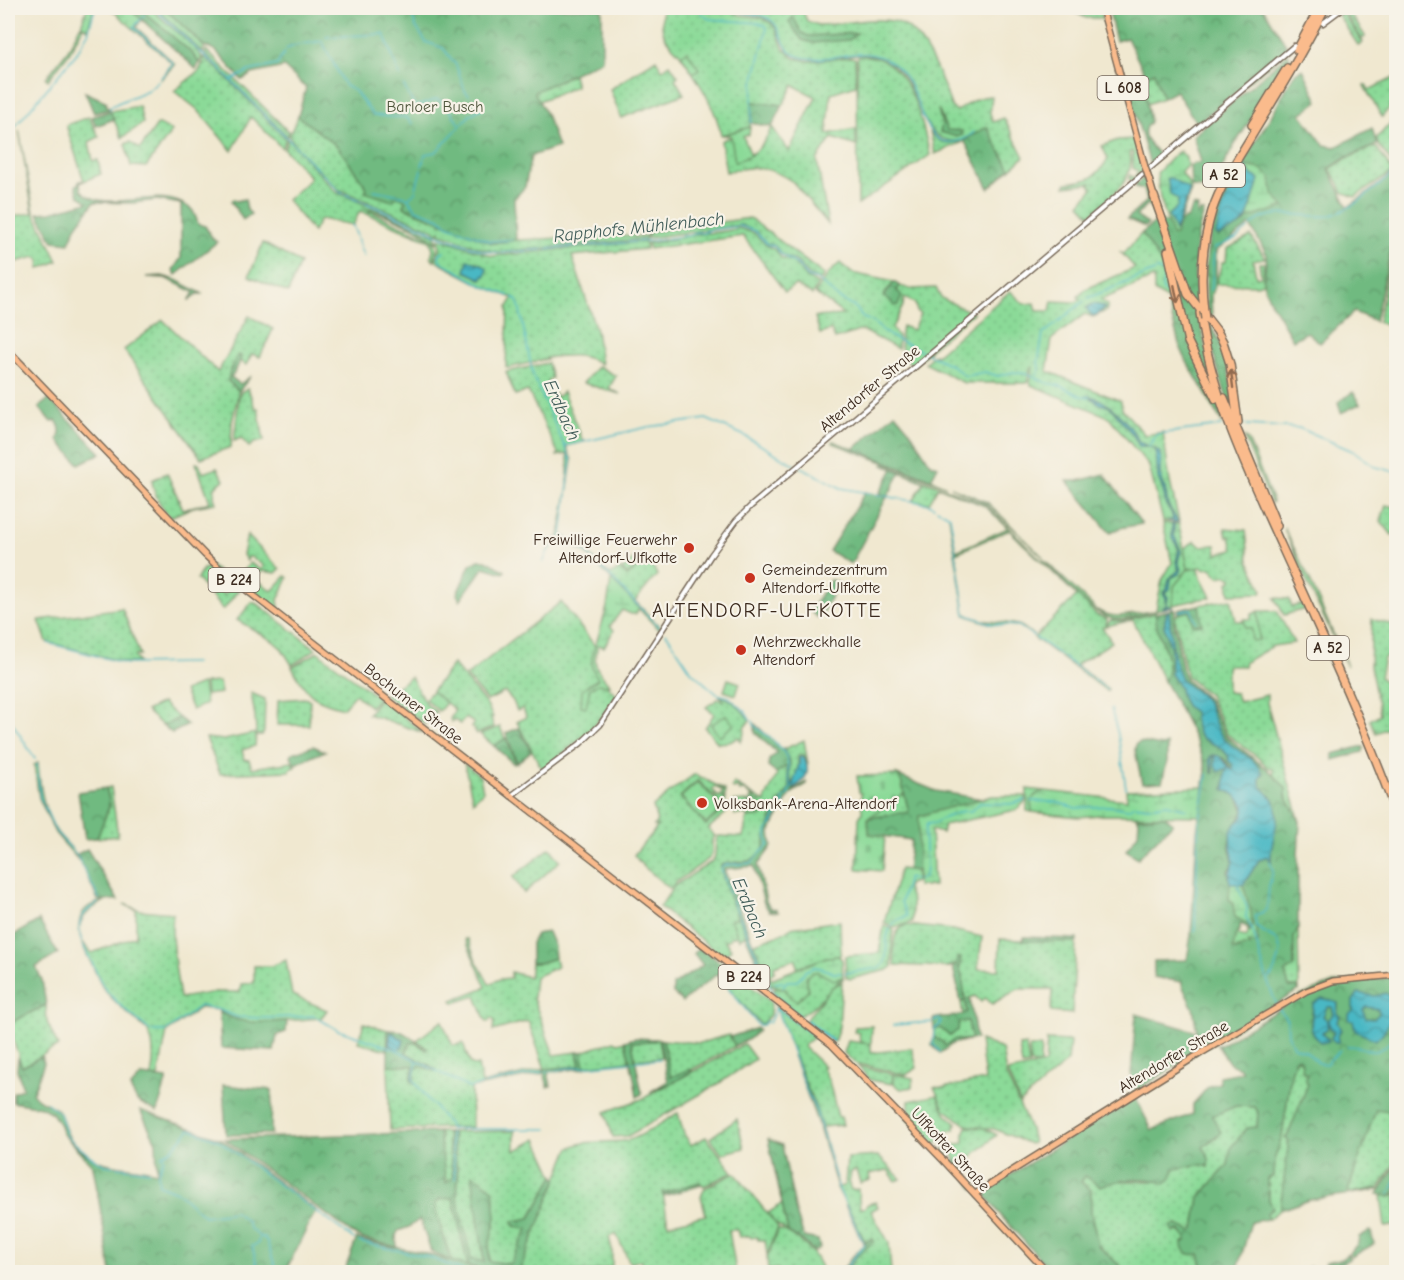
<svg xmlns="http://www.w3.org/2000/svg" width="1404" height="1280" viewBox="0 0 1404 1280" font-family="'Comic Neue',sans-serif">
	<defs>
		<pattern id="grass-dots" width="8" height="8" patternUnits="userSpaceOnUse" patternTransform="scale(1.5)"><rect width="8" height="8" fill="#8bda98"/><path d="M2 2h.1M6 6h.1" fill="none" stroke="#79bb83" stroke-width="1.8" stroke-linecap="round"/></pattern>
		<pattern id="forest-crowns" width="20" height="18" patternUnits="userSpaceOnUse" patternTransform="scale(1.5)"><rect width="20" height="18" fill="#70ba80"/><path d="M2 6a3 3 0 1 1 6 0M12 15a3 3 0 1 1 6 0" fill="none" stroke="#5d9768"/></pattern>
		<pattern id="wetland-marsh" width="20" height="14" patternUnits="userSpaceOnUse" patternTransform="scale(1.5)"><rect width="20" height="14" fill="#8bda98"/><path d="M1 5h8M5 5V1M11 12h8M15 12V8" fill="none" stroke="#79bb83"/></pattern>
		<pattern id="cemetery-stones" width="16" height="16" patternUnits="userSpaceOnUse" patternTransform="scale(1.5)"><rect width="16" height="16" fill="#8bda98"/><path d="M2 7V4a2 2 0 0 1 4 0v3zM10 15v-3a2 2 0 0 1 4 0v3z" fill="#79bb83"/></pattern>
		<pattern id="water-waves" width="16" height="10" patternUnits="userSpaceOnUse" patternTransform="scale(1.5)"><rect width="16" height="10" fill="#4ab8c4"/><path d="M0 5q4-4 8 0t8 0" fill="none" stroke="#3f969f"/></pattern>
	</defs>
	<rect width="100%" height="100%" fill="#f7f3e8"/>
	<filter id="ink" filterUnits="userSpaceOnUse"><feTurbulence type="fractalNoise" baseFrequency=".0167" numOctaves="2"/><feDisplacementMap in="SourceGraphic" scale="12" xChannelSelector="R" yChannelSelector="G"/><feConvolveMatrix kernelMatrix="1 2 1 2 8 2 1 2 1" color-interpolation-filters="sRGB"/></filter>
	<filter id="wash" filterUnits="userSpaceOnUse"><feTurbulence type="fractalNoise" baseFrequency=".008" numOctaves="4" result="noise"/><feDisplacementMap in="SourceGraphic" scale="24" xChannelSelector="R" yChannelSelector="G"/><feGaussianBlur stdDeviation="1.35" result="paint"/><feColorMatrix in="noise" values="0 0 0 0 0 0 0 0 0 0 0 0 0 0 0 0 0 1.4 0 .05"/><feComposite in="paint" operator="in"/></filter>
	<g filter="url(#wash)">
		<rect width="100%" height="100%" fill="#f0e8d0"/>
		<g fill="url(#grass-dots)" stroke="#63825b" stroke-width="1.5" fill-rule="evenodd">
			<polygon points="87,8 94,8 88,29 81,25"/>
			<polygon points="110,8 129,8 143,18 136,27 175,64 160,80 172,63"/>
			<polygon points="139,8 150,8 195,48 202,57 199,63 192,53"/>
			<polygon points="156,8 164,8 204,46 203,53"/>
			<path d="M662 8H726L740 15 763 18 771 23 776 29 783 48 794 58 809 61 851 57 855 58 856 85 831 93 827 134 856 129V146L832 138 817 160 828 224 793 182C770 166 752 165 726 172L721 141 727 138H732L735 162C758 152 761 149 772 127L789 151 816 97 793 85 783 105 753 102 750 127 721 135C716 106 696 78 680 54 674 47 665 41 663 31 661 24 662 15 662 8Z"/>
			<path d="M730 8H809L803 11 807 21 818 25C842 25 869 17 893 21 924 27 942 81 952 108L957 111C969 103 978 96 992 96L990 113 993 122 1004 118 1024 157 1010 169 987 127 963 142 935 154 930 131C938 143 947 145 961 141 915 145 924 89 893 65 864 42 830 66 799 57 780 52 784 33 772 22 763 13 744 16 730 8Z"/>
			<polygon points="1073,8 1100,8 1103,21 1100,18 1086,18 1076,13"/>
			<polygon points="1347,9 1365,36 1365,37 1362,39 1344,12"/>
			<polygon points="1342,13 1363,42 1358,45 1338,15"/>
			<polygon points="80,26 83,27 69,53 48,80 46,78 68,50"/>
			<polygon points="206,50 289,132 287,136 205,54"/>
			<path d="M859 56C909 52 921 119 930 155L858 205 857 59Z"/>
			<polygon points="204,57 220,71 286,139 282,148 251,117 232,151 197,109 174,91 199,71 202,64 204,64 202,61"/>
			<polygon points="656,59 662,70 670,64 678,76 675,79 684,94 621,118 610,89"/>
			<polygon points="1154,71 1163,98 1147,104 1144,88 1128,89 1127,84 1143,72 1146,76"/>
			<polygon points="573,74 576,86 539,101 533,92"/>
			<polygon points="1396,77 1396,100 1382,117 1364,86 1366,85 1369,90"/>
			<polygon points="139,106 143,123 122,138 110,111"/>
			<path d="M298 116 338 147 368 188 366 191 401 198 405 201 404 207 492 243 516 240 634 235 635 237 646 235V239L498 252C477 250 460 238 440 234V231L437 234 434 230 338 189 298 149 289 136Z"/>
			<polygon points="89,117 99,137 89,142 93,161 98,160 101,174 84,181 66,125"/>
			<polygon points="1396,117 1396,168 1379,146 1376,139"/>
			<polygon points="158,124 172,131 146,167 131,166 125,144 130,142 140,149"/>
			<polygon points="19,130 34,212 58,261 39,269 40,260 35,257 8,264 8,217 33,213"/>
			<path d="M288 139 336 192 433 234 437 239V243C421 228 384 213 363 208L431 239 437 247 434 261 431 257 433 249 430 241 360 211 353 225 320 219 313 232 287 200 309 180 310 177 284 149Z"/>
			<path d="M1134 139 1143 172 1132 181 1129 179 1130 175 1134 178 1138 171 1133 168V152H1130C1136 181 1110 197 1090 215L1080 204 1093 188 1090 185 1091 183 1065 186 1067 183C1090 180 1095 179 1108 159L1102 146 1118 140Z"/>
			<polygon points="1371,148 1377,148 1393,172 1355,197 1342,192 1339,183 1330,169 1346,159"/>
			<polygon points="750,218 824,275 820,281 810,276 796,261 782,255 775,246 766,243 757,232 741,225 648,238 647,235 650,233 648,232"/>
			<path d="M739 228 754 233 766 245 776 250 781 258 793 262 807 278 818 284 812 295 795 285 785 292 743 236 649 249 648 243C665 242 680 237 696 234 710 232 724 233 739 228Z"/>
			<polygon points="1396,231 1396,328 1395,329 1378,322"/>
			<polygon points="1142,233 1167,273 1168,300 1154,291 1154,280 1153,278 1101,300 1108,305 1106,311 1093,317 1085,314 1052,339 1047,371 1121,401 1122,409 1145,435 1163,432 1170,482 1179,521 1163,521 1149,466 1109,417 1031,385 1030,381 1033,367 1031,367 1027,383 964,383 925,363 934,354 936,355 940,352 1010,291 1024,304 1035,303 1037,311 1050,311 1052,301 1076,302 1081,299 1078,297 1086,289 1135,268 1121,252 1124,253"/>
			<polygon points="1251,236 1265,258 1253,260 1256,277 1261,276 1259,263 1264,263 1263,283 1257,285 1216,284 1222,262 1226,262 1227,249"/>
			<path d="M439 239 453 242 492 256 640 242 646 243V249L572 256 596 330 601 364C583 353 567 355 546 358L547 359 508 368 506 367 508 307 513 298 483 286 439 263 436 259 440 248Z"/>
			<polygon points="263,243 300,263 288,293 249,276"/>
			<path d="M840 263 852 273 894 282 883 296 897 290 900 286 911 289 936 288 941 298 973 313 929 350 930 351 913 366C900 355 899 342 902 326L913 330 920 314 917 312 915 303 904 298 903 306 892 328 898 336V349L862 330 835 339 831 330 820 334 815 317 844 315 815 293 829 273Z"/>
			<polygon points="249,316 273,329 260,357 252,354 246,365 240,361 241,356 230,373 228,381 239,391 232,422 231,447 201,458 124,350 163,320 218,372"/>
			<polygon points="548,363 552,378 548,380 549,384 547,387 557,397 563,392 583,441 587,441 566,446 572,460 562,526 562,535 585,550 610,575 620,569 627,576 643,563 645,565 651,563 657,575 635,601 661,628 659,630 586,553 561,538 547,552 559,536 568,488 568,459 567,454 557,456 558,453 528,391 515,395 506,372"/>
			<polygon points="598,366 616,376 609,388 620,394 583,383"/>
			<polygon points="248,388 255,408 258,408 264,441 254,443 249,447 241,438 234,441 239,397 241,392"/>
			<polygon points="1244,437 1248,440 1273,502 1271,503"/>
			<polygon points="833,441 931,479 946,486 833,443"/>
			<path d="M196 463H199L203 473 217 468 224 480 215 487 214 497 216 503 193 507 170 517C161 508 153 492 152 480L167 473 183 509 210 502Z"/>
			<path d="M884 464 986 505 1075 594 1009 530 956 553 965 613C982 624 1000 620 1018 625 1023 626 1029 632 1034 636L1019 626 991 624 965 615 949 516 956 551 1008 528 985 506 938 487 929 503 913 501 924 482 883 465Z"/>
			<polygon points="951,487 987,502 1043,557 988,504"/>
			<polygon points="1386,505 1396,507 1396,533 1392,535 1381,521"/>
			<polygon points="1225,528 1246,530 1249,561 1262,589 1261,593 1230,594 1228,582 1232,580 1232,577 1229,577 1228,575 1219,577 1211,568 1203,569 1202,567 1188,569 1184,548 1195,541 1200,546 1216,545 1217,554 1233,550 1230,536 1227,537"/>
			<polygon points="1284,528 1309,578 1347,666 1306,580"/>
			<polygon points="247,535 280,569 276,573 263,571 243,584 236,579 250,563 261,570 264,566 251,557 248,557 247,561 243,555"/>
			<path d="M1043 559 1097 610C1118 623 1136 611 1156 611 1143 614 1128 620 1115 619 1092 617 1060 576 1043 559Z"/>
			<polygon points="212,567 218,572 214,576 217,580 214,585 224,595 234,584 240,588 224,609 222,609 197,579 203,569"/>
			<polygon points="1199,568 1201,578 1211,597 1173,605 1174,586 1187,570"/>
			<polygon points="286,576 288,578 278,600 280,613 245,585 256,579 272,591"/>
			<path d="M1077 595 1097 615 1107 619 1106 625 1111 620 1122 621 1156 613C1153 636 1178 658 1164 681L1133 620 1102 627 1112 642 1076 665 1108 689 1107 691 1034 638Z"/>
			<polygon points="1275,598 1289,599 1292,607 1303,604 1305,609 1284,615"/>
			<polygon points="1231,599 1236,621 1244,621 1245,628 1251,628 1252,640 1259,640 1258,611 1277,611 1294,643 1273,646 1245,662 1244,666 1227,666 1227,692 1236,693 1239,702 1267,695 1267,703 1300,822 1286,796 1286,788 1273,774 1273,768 1268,768 1261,760 1227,734 1209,695 1187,677 1175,619 1177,614 1191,611 1201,624 1199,605"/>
			<polygon points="252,602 259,605 316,649 292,665 282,649 273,641 237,620"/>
			<path d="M561 602 595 646C587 672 599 678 617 695 594 731 576 744 542 769L517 722 526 717 523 708 517 711 513 701 505 692 487 701 466 676Z"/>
			<polygon points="122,608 140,655 134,656 139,663 127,663 47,642 39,620"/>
			<polygon points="1372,619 1396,626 1396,648 1384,658 1380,677 1396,692 1396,725 1376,733 1370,720 1380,714 1370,666"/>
			<path d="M318 652 379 698 370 707 355 694 343 708C310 699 309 696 292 667Z"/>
			<polygon points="453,664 486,704 493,717 491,718 494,727 476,734 472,726 474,723 466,718 460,724 454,719 452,722 450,719 455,710 432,691"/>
			<polygon points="411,677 426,704 436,712 432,716 430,713 426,714 430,718 425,724 385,695"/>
			<polygon points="251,693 265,699 264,732 262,735 256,735 255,746 242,750 244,759 249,760 252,768 292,762 295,767 290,769 290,771 220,774 206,738 224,740 256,733 255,716"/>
			<path d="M720 696C734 699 741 710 750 720L744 728 745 731 741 742 739 737 730 742 718 743 705 728 714 714 706 707 718 699 723 701Z"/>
			<polygon points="305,698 310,701 309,725 277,725 278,700"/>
			<polygon points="380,698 424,733 368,714"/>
			<polygon points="162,703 179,718 163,726 146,711"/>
			<polygon points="500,727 505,739 494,746 480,734"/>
			<path d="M804 740 808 764 804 755H798V768L794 785C787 777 789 761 784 749Z"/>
			<path d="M38 763C40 786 43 811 56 831 63 842 76 849 79 861L55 833 39 798 34 765Z"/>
			<polygon points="464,763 480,776 483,791 473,801"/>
			<path d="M784 766H786L790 788 776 807 763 851 750 861 721 864 730 898 739 918 732 919 737 935 730 937V939L725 941 731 949 723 957 660 907 674 886 713 861C718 853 713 845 718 836L743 837 747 818 762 816 760 802 749 803 751 797 755 800 756 799 743 790 740 791 738 787 734 789 732 788 734 783 764 802 777 775 776 773Z"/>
			<path d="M695 774 725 790V797H723V799H725V805H727L726 813 708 829 715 836 712 840V854L710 858 676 882 670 889 642 865 634 855C642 844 650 837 658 826H654L657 821 653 807 670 792ZM698 780 713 796 716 793 712 790 715 787 723 791 720 797 716 795 715 798 724 809 706 825 680 797Z"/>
			<polygon points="111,787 118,836 97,838 110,805 106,788"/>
			<polygon points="1027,789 1045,791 1031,804 1032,812 1027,811"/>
			<polygon points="904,793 909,812 868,818"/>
			<polygon points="550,848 560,861 524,893 513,877"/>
			<path d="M105 901C81 913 68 931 92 953L136 936V910L124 904 140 910 173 913C170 942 176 970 180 998L216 992H240L241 984 254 983V966H271L286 960 292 995 327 1010 321 1018 263 1023 239 1022 219 1012V1010L200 1008 167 1032 158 1077H151C154 1062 155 1044 147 1030 134 1018 118 1006 106 992 100 985 97 975 93 967 80 943 65 907 105 901Z"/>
			<polygon points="840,921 841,953 839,956 827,957 797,968 796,959 774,966 775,971 770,975 770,978 759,984 742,971 749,965 752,966 758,963 762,972 766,969 753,944 783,933 790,928"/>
			<path d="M905 925 953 930 982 937 978 969 999 970 1000 939 1076 942 1072 1014 1051 1012 1052 989H1018L992 1004 985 998 981 1002 975 996 965 1000 967 1012 963 1015 961 1002 965 1000 962 976 959 969 961 964 947 967 895 965C894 951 890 933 905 925Z"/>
			<polygon points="1298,929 1299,990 1297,987 1289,987 1285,973 1294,965 1294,936"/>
			<polygon points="465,939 468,939 475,958 489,984 500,979 511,978 511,972 529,977 531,963 539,963 555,958 557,967 535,977 533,998 554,1055 577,1052 580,1066 547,1070 545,1069 528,1021 493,1031 494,1020 492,1018 488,1022 485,1019 476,996 454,1003 452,1000 486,987"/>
			<polygon points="731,970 771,1002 770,1015 761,1025 721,979"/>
			<path d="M815 971 837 980 843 977V979C824 991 818 1008 799 1016L777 999 773 991 777 987 785 989 797 1001 806 991 807 975Z"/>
			<polygon points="842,982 839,1027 834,1042 832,1042 805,1021 832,987"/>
			<polygon points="46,1005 47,1022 58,1046 22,1067 8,1024"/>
			<polygon points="775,1005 816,1036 805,1044 804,1047 824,1066 822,1067 829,1081 838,1117 841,1117 843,1125 822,1127"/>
			<polygon points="963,1020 968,1021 972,1039 944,1046 936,1038 934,1037 934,1029 940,1028 948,1035 959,1022"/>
			<polygon points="442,1021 453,1046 463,1043 470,1063 474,1066 478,1065 482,1084 543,1069 545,1073 471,1088 472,1127 390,1130 388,1065 414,1066 411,1079 414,1079 415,1070 420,1066 425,1066 421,1061 406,1053 409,1043 416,1043 427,1049 417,1040"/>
			<polygon points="364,1023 388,1030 387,1050 358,1042"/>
			<polygon points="729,1035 735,1046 691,1070 689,1069 671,1078 663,1040 700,1043"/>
			<polygon points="655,1039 659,1039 662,1057 635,1060 632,1041 654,1041"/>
			<polygon points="980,1040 1002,1049 1006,1075 1030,1129 1033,1143 1030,1144 994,1129 968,1126 944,1109 934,1087 942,1088 985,1080"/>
			<polygon points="1047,1040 1070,1041 1068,1061 1020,1103 1007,1072 1045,1064"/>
			<polygon points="614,1041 618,1043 625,1041 630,1061 585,1066 582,1052"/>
			<polygon points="848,1041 871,1044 871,1053 912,1048 917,1068 906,1075 855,1063 844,1053"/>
			<polygon points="744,1044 755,1059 718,1084 628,1136 613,1137 605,1112 642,1099"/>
			<polygon points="1296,1058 1301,1060 1303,1072 1308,1074 1309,1084 1288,1135 1285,1138 1289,1140 1281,1209 1268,1219 1267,1213 1273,1208 1269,1200 1267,1179 1274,1176 1275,1157 1282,1137 1291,1073"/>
			<polygon points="858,1066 893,1074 892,1084 870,1080"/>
			<polygon points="894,1074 913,1078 912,1087 901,1089 894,1084"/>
			<polygon points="937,1095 945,1113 956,1123 954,1130 946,1131 947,1137 933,1145 906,1117 909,1114 909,1101"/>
			<polygon points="1248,1105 1255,1107 1258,1112 1257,1127 1231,1147 1228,1165 1199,1198 1194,1229 1191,1232 1177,1225 1172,1226 1186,1237 1191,1253 1199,1254 1204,1272 1126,1272 1098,1245 1091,1213 1091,1190 1081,1182 1085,1175 1100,1186 1116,1181 1159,1181 1173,1169 1196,1165 1204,1164 1208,1167 1209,1159 1203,1147 1218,1136 1211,1116 1236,1106"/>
			<polygon points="1376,1108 1396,1112 1396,1161 1378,1190 1376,1188 1347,1194"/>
			<path d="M678 1113 684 1134 691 1145 706 1137 733 1172 704 1186 699 1182 663 1193 668 1224 706 1215 701 1196 705 1188 735 1173 778 1227 767 1255 765 1240H758L757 1237 751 1238 750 1236 739 1237 737 1230H729L736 1272H643L641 1260 630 1263 616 1234 609 1237 612 1249V1267L591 1272H519L569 1149C582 1138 612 1144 628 1140 641 1138 665 1120 678 1113Z"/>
			<polygon points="737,1119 744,1148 722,1154 710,1138"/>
			<polygon points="967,1127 984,1128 997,1135 961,1165 956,1160 949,1146 964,1143 964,1134"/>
			<polygon points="515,1131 515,1151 537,1139 554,1176 530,1218 528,1228 511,1264 489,1262 489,1246 496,1217 473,1174 484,1262 470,1259 457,1197 458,1177 452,1132"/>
			<polygon points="439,1132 447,1132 453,1178 445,1184"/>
			<polygon points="878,1156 901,1179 896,1181 888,1170 869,1174 870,1180 860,1183 856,1170 851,1172 850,1180 848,1181 851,1190 858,1189 860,1208 864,1208 868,1204 876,1202 878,1207 871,1211 889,1243 891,1272 846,1272 854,1259 872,1238 866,1243 837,1188 845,1185 847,1158"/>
			<polygon points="1396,1193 1396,1225 1385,1227 1381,1195 1392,1197"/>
			<polygon points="453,1198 468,1266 451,1261 436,1211 436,1203 440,1199"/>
			<polygon points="782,1204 788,1232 774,1222 768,1213"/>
			<path d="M778 1229C795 1233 819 1254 822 1272H779L778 1269 768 1270 767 1259Z"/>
		</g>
		<g fill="url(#forest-crowns)" stroke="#56724f" stroke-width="1.5" fill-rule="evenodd">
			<polygon points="129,8 139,8 192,53 199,63 196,69"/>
			<polygon points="164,8 602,8 602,60 534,92 546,114 558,147 531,156 525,187 514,199 516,240 492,243 404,207 405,201 401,198 397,197 392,201 365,192 367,188 338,147 298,116 306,88 284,67 252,74 242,80 215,50 204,46"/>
			<polygon points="1108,8 1263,8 1289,49 1197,124 1176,91 1163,98 1154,72 1146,76 1127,38 1116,41"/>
			<polygon points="793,17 802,33 808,36 857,33 849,40 813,43 802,40 789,22"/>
			<polygon points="1288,54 1290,56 1234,146 1214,183 1202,188 1191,187 1190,165 1201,162 1193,136"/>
			<path d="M1303 69 1318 101 1301 114 1324 145 1336 147 1372 128 1377 145 1345 158 1329 169 1348 207 1396 172V227L1375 321 1354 312 1320 343 1307 332 1293 340 1269 299 1263 283 1267 255 1250 225 1216 251V284L1211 295 1212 320 1207 315C1206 290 1204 265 1209 241 1219 192 1241 165 1266 125 1276 108 1285 90 1295 73ZM1246 166 1283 207 1248 218 1244 223 1219 236C1217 211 1231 185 1246 166Z"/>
			<path d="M1139 87 1143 88 1147 93 1146 99 1150 122C1136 135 1152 145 1160 156L1150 165 1128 89Z"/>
			<polygon points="85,92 107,102 106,105 110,109 94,113"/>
			<polygon points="752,102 783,105 772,127 750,123"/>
			<polygon points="938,109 947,130 962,131 962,135 957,137 940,132 942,125"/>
			<polygon points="110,111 114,119 96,126 92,117"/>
			<polygon points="987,127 1010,169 989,188 964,140"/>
			<polygon points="1145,177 1157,219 1156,221 1149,203 1136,216 1148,224 1145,227 1127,219 1147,201 1144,189 1136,187 1135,184"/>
			<path d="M80 181H84L80 183 81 190C103 215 153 188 181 203 185 205 190 207 193 211 195 215 197 220 198 224L205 226 213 239 217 242 176 275 173 270 181 258V204L157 200 133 203 94 202 76 227 69 243 53 241 38 213 51 212 88 202 79 196 76 186Z"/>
			<polygon points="233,199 236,201 245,199 247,210 251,214 243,220 231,201"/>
			<path d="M1193 206 1198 207 1197 213 1198 216 1200 212H1204C1179 283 1211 354 1223 424L1187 362 1179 344 1169 308 1167 273 1142 233 1158 220 1175 225 1187 218Z"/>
			<polygon points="162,276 176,280 203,294 197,294 189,301 194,292 165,278 146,277"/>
			<polygon points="894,282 900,286 897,290 902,296 898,305 894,306 891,301 883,297"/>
			<path d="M1207 320 1226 352 1237 424C1223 390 1212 357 1207 320Z"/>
			<path d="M238 355 241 356C240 363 235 372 231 377L240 384 251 376 239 391 228 381 230 370Z"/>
			<polygon points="1353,392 1360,404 1341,413 1338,402"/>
			<path d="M49 399 101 453 79 464 58 440C61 432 61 428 56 420L51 422 39 407Z"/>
			<polygon points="895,413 910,431 930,463 938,466 931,479 854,449"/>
			<polygon points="893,469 901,472 888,496 879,494"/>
			<polygon points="1104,474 1142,524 1120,528 1110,533 1067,481 1078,481"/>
			<polygon points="865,492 887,497 851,564 829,551"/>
			<polygon points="479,560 486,560 505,571 503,573 484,567 460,600 457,594 470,565"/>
			<polygon points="830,580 838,582 822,614 817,617 812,613 813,606"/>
			<polygon points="1199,605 1202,624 1193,625 1190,611 1179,613 1178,610"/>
			<path d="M1175 609 1174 623 1183 672 1186 680 1208 699 1226 736 1273 774 1286 788V796L1300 822 1298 854V929L1294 936V966L1285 973 1289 987H1297L1299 990 1137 1090 1130 1088 1136 1014 1197 1032 1193 1008 1182 985V982L1154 977V961L1187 960 1191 935 1197 831 1206 771C1204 751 1175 701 1164 681 1178 657 1153 636 1156 613ZM1167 611 1169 612C1170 626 1173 669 1182 680 1189 688 1201 692 1207 702 1213 712 1214 726 1222 736 1233 751 1254 755 1263 773 1252 789 1271 790 1275 804 1281 824 1269 843 1271 861L1267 856 1259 860 1243 885 1251 913 1252 926 1256 929 1258 942 1255 944 1253 942H1248L1249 946H1243L1236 950 1233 948 1236 940 1235 935 1240 930V924L1247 927 1248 931H1251L1247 923 1235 917 1233 903 1229 899 1231 888 1228 871 1233 863 1229 844 1231 833 1244 811 1237 795 1224 789 1227 768 1218 772 1214 756 1211 759 1214 773H1212L1209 759 1212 755 1223 758 1233 770V765L1228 760 1229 757C1215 735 1194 751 1195 712L1187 707 1180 694V688L1171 674V648L1164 626Z"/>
			<polygon points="179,718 188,725 172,733 163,726"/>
			<path d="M755 724 783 750 790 761 789 778 794 790 806 782 807 784 792 793 783 806 770 833 772 846 758 865 766 901 770 908 776 909 778 912 769 911 764 903 754 866 724 869 753 944 766 969 762 972C755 957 717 875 721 864L750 861 763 851C767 826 775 808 790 788L786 766 776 773 768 767 769 760 777 753 755 733Z"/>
			<polygon points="519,728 531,751 517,763 506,733"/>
			<polygon points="506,738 516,763 514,764 494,746"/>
			<polygon points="1140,742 1162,746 1167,744 1167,762 1162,782 1142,783 1135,750 1136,744"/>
			<polygon points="313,746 325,751 295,764 291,757 292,753"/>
			<polygon points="1360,747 1364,747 1363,752 1333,760 1333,754"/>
			<polygon points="897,775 936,791 982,799 919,816 919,871 907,870 911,840 869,834 868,818 909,812 901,781"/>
			<polygon points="106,788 110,804 97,838 85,839 78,792"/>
			<polygon points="1165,816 1173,823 1138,858 1126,850 1138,834 1139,820 1136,817"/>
			<polygon points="87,849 118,900 98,900 77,854"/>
			<polygon points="39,920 58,954 36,967 42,980 46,1005 8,1024 8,939"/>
			<polygon points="548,932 554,946 555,958 539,963 531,963 531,943 536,934"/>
			<polygon points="1024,937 1077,939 1077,942 1023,941"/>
			<polygon points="699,947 731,970 721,979 717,974 682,1002 673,993 673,985 703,965 694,954"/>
			<path d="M957 958H961L959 969 962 976 965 1000 970 998 976 1039 954 1043 940 1053 932 1045 934 1037 943 1042 945 1046 955 1039 962 1040 972 1039 968 1021 959 1022 958 1030 950 1036 940 1028 934 1029 933 1019C944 1015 957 1019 967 1012L965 1001 961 1002 953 967H947L956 965Z"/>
			<path d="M1396 977V1112L1376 1109 1347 1194 1376 1188 1378 1190 1309 1200 1280 1210 1289 1140 1285 1138 1288 1135 1308 1084 1306 1081 1307 1074 1303 1072 1301 1061 1296 1058 1291 1073 1282 1137 1275 1157 1274 1176 1267 1179 1269 1200 1273 1208 1267 1213 1268 1219 1251 1222 1237 1272H1204L1199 1254C1190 1256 1182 1253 1182 1243L1186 1241V1237L1179 1230 1175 1232 1171 1229 1172 1226 1177 1225 1191 1231 1194 1229 1199 1198 1228 1165 1231 1147 1247 1128 1257 1127 1258 1112 1255 1107 1236 1106 1212 1116 1221 1132 1203 1147 1209 1159V1167C1198 1161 1185 1169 1174 1169L1171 1178 1165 1184C1147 1175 1118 1180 1100 1186L1085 1176 1081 1182 1091 1190V1213L1098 1245 1126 1272H1052L1002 1217 986 1196 988 1191 994 1185 1135 1097 1152 1130 1193 1114V1104L1209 1086 1220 1083 1219 1076 1242 1072 1240 1068 1230 1064 1217 1045H1221L1300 996 1333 983ZM1313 1004H1338L1337 1022 1340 1033 1337 1037 1329 1026 1334 1014 1332 1007H1327L1323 1016 1327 1020V1030L1322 1032 1326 1038 1322 1043C1305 1029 1312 1024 1313 1004Z"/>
			<path d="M219 1012C246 1026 259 1022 287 1021L286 1032 277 1035 274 1051 221 1048Z"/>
			<polygon points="757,1028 759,1030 749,1039 735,1046 730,1037"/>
			<polygon points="388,1030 401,1031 428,1049 426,1050 416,1043 410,1043 406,1053 436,1069 434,1071 420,1066 415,1070 414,1083 411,1079 414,1066 388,1065"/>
			<polygon points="634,1038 655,1039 655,1041 632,1042 642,1094 637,1097 634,1078 625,1041"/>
			<polygon points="659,1039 663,1040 671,1077 689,1069 692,1071 676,1081 650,1092 668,1081"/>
			<polygon points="577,1052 582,1052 585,1068 548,1072 551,1086 548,1087 543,1069 580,1066"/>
			<polygon points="793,1055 816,1108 838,1187 837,1187 819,1127"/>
			<path d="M42 1056 44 1063 34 1090 32 1092C38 1103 50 1103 58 1111 64 1119 63 1130 72 1141 97 1171 123 1163 157 1172L156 1142 140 1110 221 1139 316 1210 285 1272H111L93 1166 62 1133 60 1125 52 1113 41 1107 13 1102V1093L23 1088 17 1070 18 1058 22 1067Z"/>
			<polygon points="141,1076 167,1079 157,1112 137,1101 130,1088"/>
			<polygon points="223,1085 272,1090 271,1134 226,1135"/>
			<polygon points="439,1132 446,1183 453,1178 447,1132 452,1132 458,1177 457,1197 471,1259 484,1262 472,1174 493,1189 496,1217 489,1246 489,1261 510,1264 528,1229 514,1226 513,1221 530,1218 554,1176 557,1179 519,1272 491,1272 468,1266 453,1198 440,1199 436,1203 436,1211 451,1261 431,1252 420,1219 409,1227 398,1231 396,1236 397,1247 363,1239 361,1237 353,1234 225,1139"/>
			<polygon points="768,1139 782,1145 796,1213 804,1237 818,1240 820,1248 814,1252 803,1241 788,1232"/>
			<path d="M943 1145 951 1161 956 1160 977 1187 974 1189C970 1185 969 1181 966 1176 956 1164 945 1163 943 1145Z"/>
			<polygon points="1396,1165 1396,1192 1389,1197 1378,1194"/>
			<polygon points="700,1182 702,1185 663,1196 662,1193"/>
			<polygon points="845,1205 847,1205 865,1243 872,1238 874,1241 854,1259 846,1272 841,1272 851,1258 864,1245"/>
			<polygon points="1369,1231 1371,1232 1374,1244 1351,1257 1350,1253 1358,1243 1359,1237"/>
			<polygon points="357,1238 363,1241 424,1253 487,1272 344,1272"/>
			<polygon points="1348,1254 1349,1259 1327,1272 1300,1272 1309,1267 1319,1269 1324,1267 1326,1262 1341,1259"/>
		</g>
		<g fill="url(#wetland-marsh)" stroke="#63825b" stroke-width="1.5">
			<polygon points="1180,151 1186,158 1187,166 1181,172 1188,182 1191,190 1175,235 1172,235 1160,198 1157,173 1175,154"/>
			<polygon points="1245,166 1261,169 1271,178 1273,194 1284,207 1248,218 1245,202 1250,174"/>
			<polygon points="1163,523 1179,524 1188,569 1174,586 1173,606 1156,610 1162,580 1172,563"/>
			<path d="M611 579 639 608 636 614H631L622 610 610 626 614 630 604 647 599 645C590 664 598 671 610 685L598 684 590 688 586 707 581 706 582 689 598 679 592 668V657L607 607Z"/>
			<polygon points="1204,787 1200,816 1099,815 1078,817 1032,812 1031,800 1038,793 1045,791 1127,800 1126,790"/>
			<polygon points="992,796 1025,796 1025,802 1016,810 944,825 942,833 931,830 934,886 917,886 919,816"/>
			<polygon points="900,869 916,871 916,882 909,884 907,888 912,902 912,922 895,928 884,922"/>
			<polygon points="1230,883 1243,885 1251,913 1252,926 1256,929 1258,942 1257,944 1248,942 1249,946 1243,946 1235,950 1233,949 1236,933 1240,930 1238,935 1247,937 1248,931 1251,931 1247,923 1235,917 1233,903 1229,899"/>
			<polygon points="884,925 893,929 894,932 892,939 892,967 888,970 850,979 846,977 845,956 879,953"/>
			<path d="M839 956 842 960 843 977 834 980C822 976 816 966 806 977L808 990 797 1001 790 997 785 989 771 985 768 980 827 957Z"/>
		</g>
		<polygon fill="url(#cemetery-stones)" stroke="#63825b" stroke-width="1.5" points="897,775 901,781 904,793 868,818 869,834 885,836 882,871 857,869 859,818 862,813 861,793 859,792 857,776"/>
		<g fill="#8bda98" stroke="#63825b" stroke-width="1.5">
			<polygon points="687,51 699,69 693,73 681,55"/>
			<polygon points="750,127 749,135 743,136 751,155 735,162 731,136 723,135"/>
			<polygon points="639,555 644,561 627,575 622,569"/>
			<polygon points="1258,611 1259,640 1252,641 1251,628 1245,628 1244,619 1251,619 1251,615"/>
			<polygon points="728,679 740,683 736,695 724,691"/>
			<polygon points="219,682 221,693 206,695 205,683"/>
			<polygon points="201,684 203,684 206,704 192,710 184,691"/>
			<polygon points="432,691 446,703 439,711 425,699"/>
			<polygon points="726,715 734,725 719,736 711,725"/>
			<polygon points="698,782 723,808 706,824 681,797"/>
			<polygon points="747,801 747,804 760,802 761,816 748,817 747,814 735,815 734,802"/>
			<polygon points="739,918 746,935 739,939 731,919"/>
			<polygon points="872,1026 871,1044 860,1042 859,1033 854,1032 855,1027"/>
			<polygon points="1026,1045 1029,1065 1022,1066 1019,1046"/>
			<polygon points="1029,1047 1041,1047 1040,1063 1033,1065 1030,1063"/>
		</g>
		<g fill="url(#water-waves)" stroke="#427171" stroke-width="1.5" fill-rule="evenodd">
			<path d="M1245 166 1250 174 1259 179C1257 186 1248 219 1245 221 1239 228 1227 232 1219 236L1216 235C1220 209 1230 186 1245 166Z"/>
			<polygon points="1167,178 1171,178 1190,190 1175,231 1168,215 1177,207 1178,200 1170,194"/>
			<polygon points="468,260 481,264 487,268 486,275 481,279 465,271"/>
			<polygon points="1093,304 1103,306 1105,308 1097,315 1092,316 1086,308"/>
			<path d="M1088 396C1105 397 1132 425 1139 442L1159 451 1161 458 1160 475 1165 488 1168 505 1178 522 1168 521 1173 519 1171 512 1166 505 1163 490 1158 478 1156 451 1150 447 1139 446 1133 435 1110 407 1100 404Z"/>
			<polygon points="1174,523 1174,535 1181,551 1178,561 1181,570 1179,574 1171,578 1170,589 1165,593 1168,597 1167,605 1172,607 1161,609 1166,606 1166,598 1163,593 1167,589 1169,579 1179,570 1176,562 1179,549 1172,538 1172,524"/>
			<path d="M1167 611H1169C1170 626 1174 669 1182 680 1189 688 1201 692 1207 702 1213 712 1214 726 1222 736 1233 751 1254 755 1263 773 1252 788 1271 790 1275 804 1282 823 1269 843 1271 861L1267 856 1259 860 1243 885 1230 883C1227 874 1232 869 1233 861 1233 851 1228 842 1231 832 1232 825 1239 822 1242 817 1250 803 1233 793 1224 789L1225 788V775L1227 768 1218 772 1215 765V756H1212L1213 774 1209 759 1212 755C1224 754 1224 765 1233 770V765L1228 760 1229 757C1215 735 1195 751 1194 712L1187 707 1180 694V688L1171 674V648L1164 626Z"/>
			<path d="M803 756C811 770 808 779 794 788L792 787 799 764V757Z"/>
			<path d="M1358 993 1375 996 1386 993C1403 1005 1388 1029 1376 1040L1355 1031 1353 1021 1349 1020V1014L1353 1011V1001ZM1366 1007 1378 1009 1379 1013 1374 1019 1366 1018 1363 1010Z"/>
			<path d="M1322 998 1338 1003 1337 1013 1340 1016 1337 1022 1341 1030 1337 1037 1339 1042 1335 1043 1331 1038 1334 1033 1329 1026V1019L1334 1014 1332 1007H1327L1323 1016 1328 1021 1327 1030 1322 1033 1326 1038H1328L1329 1041 1322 1043C1305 1030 1313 1023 1313 1004Z"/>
			<polygon points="391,1032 404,1040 402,1048 397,1049 389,1044"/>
		</g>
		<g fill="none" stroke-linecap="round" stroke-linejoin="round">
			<g stroke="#4ab8c4" stroke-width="1.5">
				<polyline points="154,8 199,51 219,68 340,192 427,229 437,235 484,251 499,253 658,240 692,235 696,232 703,233 709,230 740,226 755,231 767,244 774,246 782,255 798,265 808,277 818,280 838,298 856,308 863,318 871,321 890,336 953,366 965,376 985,372 998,376 1013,372 1027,374 1047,383 1061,386 1081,396 1090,397"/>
				<polyline points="409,8 416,27 426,42 443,48 456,65 465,91 469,95"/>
				<polyline points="702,8 702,14 709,19 758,23 765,25 767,28 753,83 751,123"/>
				<path d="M731 8C744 16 762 11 773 22 784 33 781 52 800 57 831 65 862 41 893 64 918 83 916 115 934 135 945 147 964 142 974 132"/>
				<polyline points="143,17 144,15"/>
				<polyline points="141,19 134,27 173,63 160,79"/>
				<polyline points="326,37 384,34 400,77"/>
				<polyline points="286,49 297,45 322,41 345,86 355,91 373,115 390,117 406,117 413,124"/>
				<polyline points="232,80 249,71 277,65 284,53"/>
				<polyline points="404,86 415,107 437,99 447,105 460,126"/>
				<polyline points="110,109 111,106 148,90 158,81"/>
				<polyline points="8,139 14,128 76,54 88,33 95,8"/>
				<polyline points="422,166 425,154 436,152 470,115 482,108 474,101"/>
				<polyline points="374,190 405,196 408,198 415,192 421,170"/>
				<polyline points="408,198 416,209 440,218 447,225 490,241 512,240"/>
				<path d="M352 225C359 237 357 245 364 256"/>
				<path d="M1251 226C1269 206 1304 218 1327 216 1350 213 1378 185 1396 171"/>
				<polyline points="444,251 439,254 440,261 483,286 509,296"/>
				<polyline points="1210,290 1212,284 1214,248 1236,239 1248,229"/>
				<polyline points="512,297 516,299 519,305 533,376 571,460 562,535 587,553 660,628"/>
				<path d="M1088 298 1157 270 1163 272C1166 279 1160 284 1163 291L1168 293"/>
				<polyline points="1058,322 1084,301"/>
				<polyline points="1037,375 1040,369 1038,363 1043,334 1056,324"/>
				<polyline points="1243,424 1244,424"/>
				<polyline points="1247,425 1299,428 1355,452 1376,467 1396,472"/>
				<polyline points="565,446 648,427 706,419 743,435 795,465"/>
				<polyline points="1149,446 1157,434 1221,426"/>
				<polyline points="801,467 841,488 929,504 934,507"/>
				<polyline points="937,509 950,516 965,614 992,624 1019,626 1033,636"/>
				<polyline points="543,563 548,551 561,536"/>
				<polyline points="1179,611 1191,609 1196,622"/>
				<polyline points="666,633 692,672 717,694 729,697 745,711 750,719"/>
				<polyline points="1035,637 1107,689"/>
				<polyline points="48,643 127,664 195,663"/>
				<polyline points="1111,709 1118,734 1126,788"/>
				<polyline points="8,716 35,759"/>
				<path d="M753 721 754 725C765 735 788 748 788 764 789 772 787 779 792 787L788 792 789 794 783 798 784 803 775 812 776 817C770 826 763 833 769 844 764 851 754 857 752 863L723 865 721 869 731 897 766 977"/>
				<polyline points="37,764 40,797 56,832 76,854 99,899"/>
				<polyline points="1031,801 1056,802 1076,808 1109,806 1128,809 1134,805 1148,807 1167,804 1187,809"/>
				<path d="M918 880C922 878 924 878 925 874 929 863 921 840 927 824L935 823 941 819 963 811H971L980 803 1010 804 1025 800"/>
				<polyline points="1237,884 1247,907 1246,917 1254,934 1267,980 1277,1006 1287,1020 1288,1034 1292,1044 1294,1047 1306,1051 1318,1063 1326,1064 1340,1050"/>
				<path d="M98 903C68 919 80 940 93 965 97 973 100 983 106 990 117 1005 136 1018 150 1031H167L200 1006 219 1010 237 1017 263 1018 314 1016 338 1030 395 1049 469 1088 482 1085"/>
				<polyline points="891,926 897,920 907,916 901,902 908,878 915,880"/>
				<polyline points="1195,931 1198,831 1207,774"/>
				<polyline points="845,973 879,968 884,964 886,957 887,937 890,928"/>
				<polyline points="768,980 772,991 780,998 780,1001"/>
				<path d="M1268 980C1277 971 1275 962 1281 952L1277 940 1256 927 1255 916 1267 910 1269 886 1273 871 1270 861"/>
				<polyline points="723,981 758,1025 763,1025 767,1021"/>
				<polyline points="775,983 783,982"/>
				<polyline points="783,986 787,981 797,981 805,971 814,967 821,968 834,973 841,973"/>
				<polyline points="781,1000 799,1015"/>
				<polyline points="776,1007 806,1090 816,1111 839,1190 864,1244 843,1272"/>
				<polyline points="777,1008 810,1033"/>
				<polyline points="934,1021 938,1019 941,1021 939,1026 934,1029 933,1044 940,1052"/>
				<polyline points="769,1023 776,1008"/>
				<polyline points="893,1025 931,1022"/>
				<path d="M1347 1046C1377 1046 1366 1063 1396 1037"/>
				<polyline points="417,1061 413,1079 431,1104"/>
				<polyline points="562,1069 660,1059"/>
				<polyline points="545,1072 560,1070"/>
				<polyline points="485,1084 543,1072"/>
				<polyline points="47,1103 60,1113 67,1136 90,1156 105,1165 149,1171"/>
				<polyline points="433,1105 449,1125 449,1129 547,1129"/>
				<polyline points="450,1132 451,1148"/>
				<polyline points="452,1149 455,1179"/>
				<polyline points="1389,1194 1396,1181"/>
				<polyline points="260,1237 265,1238 267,1242 277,1272"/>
				<polyline points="359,1242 428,1257 466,1272"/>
				<polyline points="8,1272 9,1272"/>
				<polyline points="259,1272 252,1246 258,1244 259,1236 249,1228 247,1221 235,1212 204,1216 179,1193 159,1185 158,1171 164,1159 162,1155 173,1148 190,1129 218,1140 354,1239"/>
			</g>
			<polyline stroke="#4ab8c4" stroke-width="3" points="807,1021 832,1041"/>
		</g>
	</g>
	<g filter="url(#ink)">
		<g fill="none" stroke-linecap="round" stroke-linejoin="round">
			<defs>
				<g id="minor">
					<polyline points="1323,23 1343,8"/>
					<polyline points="511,796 580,744 600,725 711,555 736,521 751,506 1294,46"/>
				</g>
				<g id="major">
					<polyline points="1102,8 1145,167"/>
					<polyline points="1149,179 1154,196"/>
					<polyline points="8,350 205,555 227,575 831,1044 943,1160 1047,1272"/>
					<polyline points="975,1194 1201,1053 1306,991 1333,981 1396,975"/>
				</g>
				<g id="highway">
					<polyline points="1297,50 1319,8"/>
					<polyline points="1252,125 1287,68"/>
					<polyline points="1154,196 1188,294 1217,331 1223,342 1230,364 1238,422"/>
					<polyline points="1168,251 1188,342 1216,399"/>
					<path d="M1204 311C1200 278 1202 244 1212 211 1222 181 1241 154 1257 127 1281 88 1305 48 1325 8"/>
					<path d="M1200 313C1211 395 1247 470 1281 545 1321 633 1363 722 1396 813"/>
					<polyline points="1224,398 1277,526"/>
				</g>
			</defs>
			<use href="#minor" stroke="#7a6c5c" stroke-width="7"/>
			<use href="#major" stroke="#7a6c5c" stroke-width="8"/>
			<use href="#highway" stroke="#7a6c5c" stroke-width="10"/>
			<use href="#minor" stroke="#fff" stroke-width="4"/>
			<use href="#major" stroke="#fabb8c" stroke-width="5"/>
			<use href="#highway" stroke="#fabb8c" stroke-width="7"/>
			<defs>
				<polyline id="major-bridge" points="1145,167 1149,179"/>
				<polyline id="highway-bridge" points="1204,311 1205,319"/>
			</defs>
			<use href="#major-bridge" stroke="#7a6c5c" stroke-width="8" stroke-linecap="butt"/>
			<use href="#highway-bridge" stroke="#7a6c5c" stroke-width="10" stroke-linecap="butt"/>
			<use href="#major-bridge" stroke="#fabb8c" stroke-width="5"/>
			<use href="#highway-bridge" stroke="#fabb8c" stroke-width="7"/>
		</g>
		<defs><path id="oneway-shaft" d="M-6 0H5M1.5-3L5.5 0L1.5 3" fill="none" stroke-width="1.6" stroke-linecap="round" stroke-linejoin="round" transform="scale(1.5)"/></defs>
		<g stroke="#916b50">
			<use href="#oneway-shaft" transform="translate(1176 294) rotate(79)"/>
			<use href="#oneway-shaft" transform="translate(1232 379) rotate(-97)"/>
		</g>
	</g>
	<g fill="#c8321e" stroke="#f7f3e8" stroke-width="2">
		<circle cx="689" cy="548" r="6"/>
		<circle cx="750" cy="578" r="6"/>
		<circle cx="741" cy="650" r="6"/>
		<circle cx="702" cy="803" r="6"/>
	</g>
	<g text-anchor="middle" stroke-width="4.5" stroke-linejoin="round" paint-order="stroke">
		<g fill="#f7f3e8" stroke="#73665b" stroke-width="1.5">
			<rect x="1097.5" y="76" width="51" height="24" rx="4.5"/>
			<rect x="1203" y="163" width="42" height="24" rx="4.5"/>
			<rect x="208.5" y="568" width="51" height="24" rx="4.5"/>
			<rect x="1307" y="636" width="42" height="24" rx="4.5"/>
			<rect x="718.5" y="965" width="51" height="24" rx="4.5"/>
		</g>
		<g font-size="15" font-weight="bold" fill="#3b2a1e">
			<text x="1123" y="93">L 608</text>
			<text x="1224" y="180">A 52</text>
			<text x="234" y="585">B 224</text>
			<text x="1328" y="653">A 52</text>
			<text x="744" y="982">B 224</text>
		</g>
		<g font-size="16" fill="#4f563c" stroke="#f7f3e8">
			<text x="435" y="112">Barloer Busch</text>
		</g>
		<g font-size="16" fill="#3b2a1e" stroke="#f7f3e8">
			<text transform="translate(869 388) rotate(-40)" y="6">Altendorfer Straße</text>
			<text transform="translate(414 703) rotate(38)" y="6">Bochumer Straße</text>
			<text transform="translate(1173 1056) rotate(-31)" y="6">Altendorfer Straße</text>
			<text transform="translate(951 1149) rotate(47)" y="6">Ulfkotter Straße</text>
		</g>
		<g font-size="16" fill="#3b2a1e" stroke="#f7f3e8" text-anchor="start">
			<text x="677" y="545" text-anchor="end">Freiwillige Feuerwehr<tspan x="677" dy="18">Altendorf-Ulfkotte</tspan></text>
			<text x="762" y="575">Gemeindezentrum<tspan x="762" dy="18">Altendorf-Ulfkotte</tspan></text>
			<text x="753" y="647">Mehrzweckhalle<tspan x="753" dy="18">Altendorf</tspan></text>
			<text x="714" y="809">Volksbank-Arena-Altendorf</text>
		</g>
		<g font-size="18" font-style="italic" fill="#405c58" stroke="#f7f3e8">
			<text transform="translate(639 227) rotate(-6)" y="6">Rapphofs Mühlenbach</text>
			<text transform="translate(562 410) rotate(66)" y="6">Erdbach</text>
			<text transform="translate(750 908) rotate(67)" y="6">Erdbach</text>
		</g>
		<g font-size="20" letter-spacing="1.5" fill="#3b2a1e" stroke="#f7f3e8">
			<text x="767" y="617">ALTENDORF-ULFKOTTE</text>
		</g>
	</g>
	<rect width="1404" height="1280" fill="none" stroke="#f7f3e8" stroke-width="30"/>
</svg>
